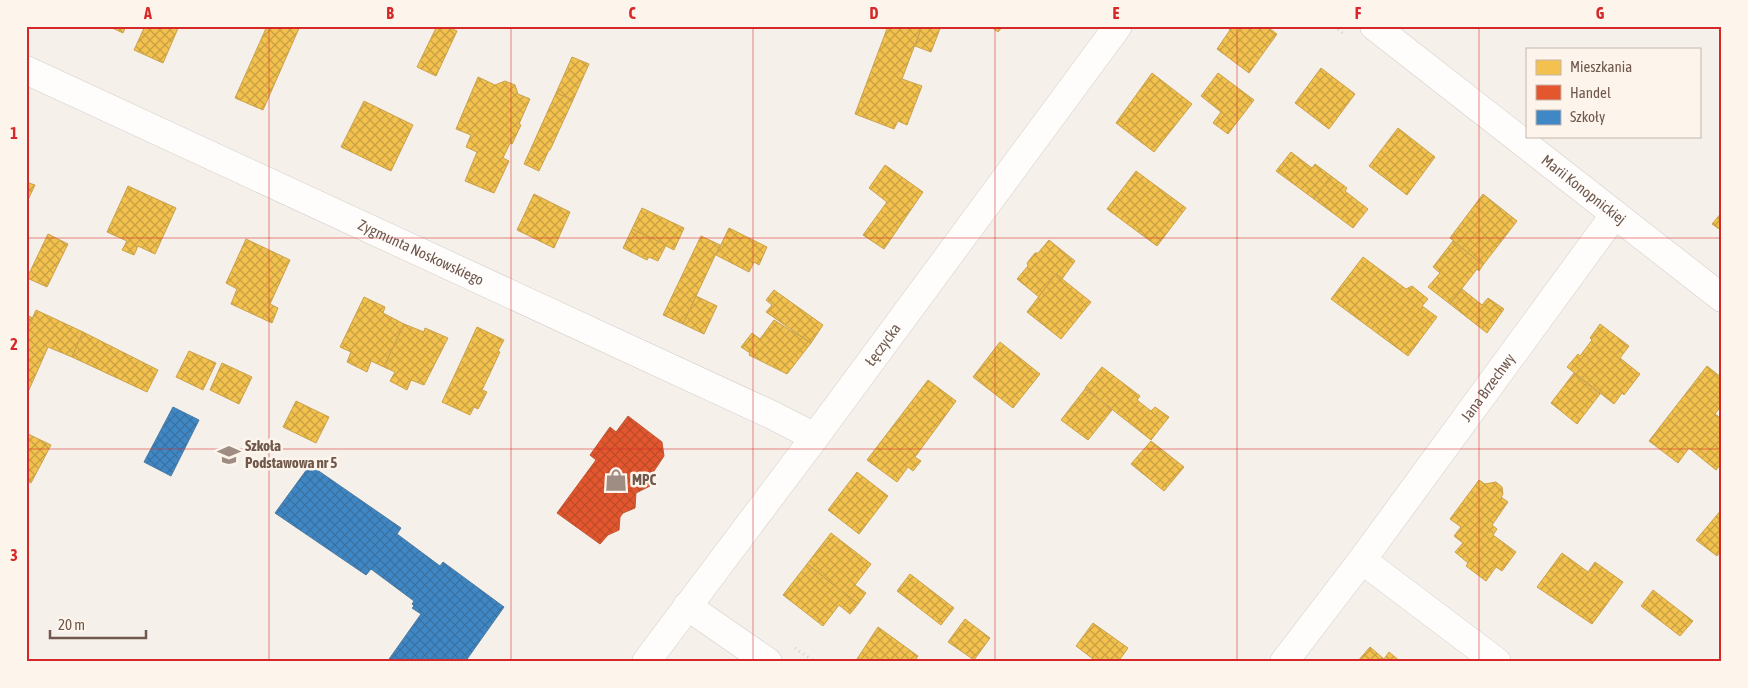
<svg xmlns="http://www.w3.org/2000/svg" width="1748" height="688" viewBox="0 0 1748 688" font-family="'Asap Condensed',sans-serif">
	<defs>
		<pattern id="homes-cross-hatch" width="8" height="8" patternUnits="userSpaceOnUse" patternTransform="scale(1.25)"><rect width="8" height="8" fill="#f2c14e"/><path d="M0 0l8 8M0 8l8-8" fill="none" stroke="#c8a043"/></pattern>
		<pattern id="shops-cross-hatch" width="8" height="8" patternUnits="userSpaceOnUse" patternTransform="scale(1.25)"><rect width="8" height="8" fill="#e4572e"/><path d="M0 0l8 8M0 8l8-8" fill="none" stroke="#bd4b29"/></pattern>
		<pattern id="schools-cross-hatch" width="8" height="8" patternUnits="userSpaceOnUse" patternTransform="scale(1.25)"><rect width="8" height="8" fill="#3f88c5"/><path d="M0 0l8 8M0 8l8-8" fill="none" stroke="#3972a2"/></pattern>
	</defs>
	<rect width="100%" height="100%" fill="#f5f0ea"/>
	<g fill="url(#homes-cross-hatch)" stroke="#cba24d">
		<polygon points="108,26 126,26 123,33"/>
		<polygon points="145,26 179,26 163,63 134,50"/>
		<polygon points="267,26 300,26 263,110 235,98"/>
		<polygon points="437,26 446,26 457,31 436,76 417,67"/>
		<polygon points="888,26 922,26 902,79 922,86 907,125 898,121 894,129 855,114"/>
		<polygon points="922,26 941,26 931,52 915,46"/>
		<polygon points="990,26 1003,26 998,32"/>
		<polygon points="1226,26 1266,26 1277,34 1249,73 1217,49 1230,30"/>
		<polygon points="572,57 589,64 573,100 556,93"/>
		<polygon points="1321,68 1355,94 1329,129 1295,103"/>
		<polygon points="1152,73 1192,104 1154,152 1116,123"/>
		<polygon points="1218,73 1254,100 1228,134 1213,123 1221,112 1201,96"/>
		<polygon points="478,77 495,85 505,81 515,85 518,94 530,99 519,124 521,125 512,144 510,143 503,158 509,161 494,193 465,181 477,152 466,147 471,135 456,129"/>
		<polygon points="556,93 573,100 550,150 549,150 539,171 524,164"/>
		<polygon points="364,101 413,125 391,171 341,147"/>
		<polygon points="1398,128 1435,157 1407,195 1369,166"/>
		<polygon points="1291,152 1312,168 1315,164 1331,176 1314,199 1276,171"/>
		<polygon points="885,165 923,192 884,249 863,235 887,202 869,188"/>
		<polygon points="1136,171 1186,208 1157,246 1107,209"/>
		<polygon points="1331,176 1347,188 1345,191 1368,209 1353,228 1314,199"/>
		<polygon points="26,182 35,185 26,204"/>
		<polygon points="128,186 176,208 155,254 138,246 134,255 122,250 127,241 107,232"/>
		<polygon points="534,194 570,212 554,248 517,230"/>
		<polygon points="1483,194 1517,221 1483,265 1450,238"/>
		<polygon points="642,208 684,228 674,250 632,229"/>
		<polygon points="1722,212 1722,231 1712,224"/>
		<polygon points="729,228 767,247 759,265 754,262 749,272 716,255"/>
		<polygon points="632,229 666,245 658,261 649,257 647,260 623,248"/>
		<polygon points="48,234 68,244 47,287 27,278"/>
		<polygon points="701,236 720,245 683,324 663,315"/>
		<polygon points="246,239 290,260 270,304 278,308 272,323 231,304 237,289 226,283"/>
		<polygon points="1049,240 1075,261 1062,279 1056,274 1039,297 1017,279 1028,266 1027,263 1035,253 1038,253"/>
		<polygon points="1453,241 1483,265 1479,271 1477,269 1450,304 1428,287 1440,273 1433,267"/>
		<polygon points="1363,257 1406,289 1412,286 1428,299 1422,306 1437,317 1408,356 1331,299"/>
		<polygon points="1056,274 1091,302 1061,339 1027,312"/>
		<polygon points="1462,289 1482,305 1488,298 1504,309 1487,333 1450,304"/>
		<polygon points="774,290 823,325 811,343 766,312 772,305 766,300"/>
		<polygon points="696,296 717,306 704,334 683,324"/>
		<polygon points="364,297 385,307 383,313 404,324 384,367 371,361 367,372 347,362 351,352 340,347"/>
		<polygon points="36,310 83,332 72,357 48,347 28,392 26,391 26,332"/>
		<polygon points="26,315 33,318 26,332"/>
		<polygon points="774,320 811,343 787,374 749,355 750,353 741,347 752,333 760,339"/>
		<polygon points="404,324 424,332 425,328 448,338 424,385 411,380 407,390 390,381 395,372 384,367"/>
		<polygon points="1600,324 1629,346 1620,358 1640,374 1624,395 1622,393 1614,404 1567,367 1578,354 1580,356 1592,340 1590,338"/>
		<polygon points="477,327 504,340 498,351 500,352 482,390 487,392 478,409 474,407 470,415 442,402"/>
		<polygon points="83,332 158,370 147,392 72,357"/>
		<polygon points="1000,342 1040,374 1013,408 973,377"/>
		<polygon points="189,351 216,363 203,390 176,377"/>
		<polygon points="222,363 252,377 239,404 210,390"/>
		<polygon points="1707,366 1722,378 1722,405 1715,414 1722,419 1722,463 1716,470 1689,448 1678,463 1649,441"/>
		<polygon points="1102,367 1140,396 1137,400 1151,411 1155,407 1169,417 1151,440 1085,388"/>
		<polygon points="1574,373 1600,394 1577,424 1551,403"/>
		<polygon points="928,380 956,401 915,457 921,461 913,471 908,467 897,482 867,460"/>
		<polygon points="1085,389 1112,410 1088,440 1061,420"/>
		<polygon points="296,401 329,417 316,443 283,427"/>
		<polygon points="26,433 51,445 31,483 26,480"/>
		<polygon points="1151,441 1184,467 1164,491 1131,464"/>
		<polygon points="857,472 888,496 859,534 828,510"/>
		<polygon points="1479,480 1485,484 1496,482 1502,487 1503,494 1501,497 1508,502 1492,525 1497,529 1493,535 1516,552 1502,571 1496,567 1486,581 1466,566 1468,563 1455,552 1463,543 1454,536 1461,527 1450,519"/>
		<polygon points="1722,509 1722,535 1719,538 1722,540 1722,549 1717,556 1696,540"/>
		<polygon points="831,533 871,564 855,585 866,593 858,604 807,564"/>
		<polygon points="1562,553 1588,572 1595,562 1623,582 1592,624 1537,587"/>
		<polygon points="807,564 858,604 850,614 839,605 823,626 783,595"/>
		<polygon points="910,574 954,608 941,625 897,591"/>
		<polygon points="1653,590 1693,621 1680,636 1641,606"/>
		<polygon points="965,619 990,638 974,660 948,642"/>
		<polygon points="1093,623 1128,648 1118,662 1097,662 1076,646"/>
		<polygon points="878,627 918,656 914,662 855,662"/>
		<polygon points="1370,647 1384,659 1389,652 1401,662 1357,662"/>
	</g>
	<polygon fill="url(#shops-cross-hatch)" stroke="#c15737" points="628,416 662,442 664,456 652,474 650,486 636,493 635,508 623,513 620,517 619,530 608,535 600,544 557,513 596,460 590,455 610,427 616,432"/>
	<g fill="url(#schools-cross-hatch)" stroke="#4e7aa1">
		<polygon points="173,407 199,420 171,476 144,462"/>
		<polygon points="310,465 401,528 397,534 440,566 443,562 504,607 465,662 387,662 421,614 412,608 414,606 412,604 414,601 371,569 366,575 275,513"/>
	</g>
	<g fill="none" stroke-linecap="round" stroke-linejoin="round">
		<defs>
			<g id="street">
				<path id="s1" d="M1374 26 1722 298"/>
				<path id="s2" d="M26 70 772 415 815 437"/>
				<polyline points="1362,560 1497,662"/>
				<polyline points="687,606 768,662"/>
				<path id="s3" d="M1284 662 1362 560 1615 214"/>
			</g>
			<g id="secondary">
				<path id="s4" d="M646 662 815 437 1118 26"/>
			</g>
		</defs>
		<use href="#street" stroke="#d4cdc8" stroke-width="29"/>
		<use href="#secondary" stroke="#d4cdc6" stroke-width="29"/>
		<g stroke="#d6d0cb" stroke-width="3" stroke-dasharray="1 4" stroke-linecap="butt">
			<polyline points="1334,26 1345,35"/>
			<polyline points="795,648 815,662"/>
		</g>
		<use href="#street" stroke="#fefdfc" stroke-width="28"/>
		<use href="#secondary" stroke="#fefdfc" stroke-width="28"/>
	</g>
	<path fill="none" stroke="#d62828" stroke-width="1" stroke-opacity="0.55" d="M269 26V662M511 26V662M753 26V662M995 26V662M1237 26V662M1479 26V662M26 238H1722M26 449H1722"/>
	<defs>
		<symbol id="school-bare" viewBox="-9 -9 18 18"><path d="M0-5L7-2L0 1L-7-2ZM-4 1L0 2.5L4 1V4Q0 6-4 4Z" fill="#9f8d83" stroke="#fdf5eb" stroke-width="2.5" paint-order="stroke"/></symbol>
		<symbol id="shop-bare" viewBox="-9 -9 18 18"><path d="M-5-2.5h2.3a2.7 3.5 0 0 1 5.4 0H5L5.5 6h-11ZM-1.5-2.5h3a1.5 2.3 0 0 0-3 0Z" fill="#9f8d83" stroke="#fdf5eb" stroke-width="2.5" paint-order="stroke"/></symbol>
	</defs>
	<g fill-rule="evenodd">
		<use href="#school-bare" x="213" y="439" width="32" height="32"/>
		<use href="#shop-bare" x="600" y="464" width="32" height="32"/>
	</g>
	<g text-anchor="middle" stroke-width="5" stroke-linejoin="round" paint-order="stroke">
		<g font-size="15" fill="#70584c" stroke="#fdf5eb">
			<text dy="5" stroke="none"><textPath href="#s1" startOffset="266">Marii Konopnickiej</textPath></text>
			<text dy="5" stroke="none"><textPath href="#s2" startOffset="435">Zygmunta Noskowskiego</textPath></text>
			<text dy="5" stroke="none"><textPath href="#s4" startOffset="396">Łęczycka</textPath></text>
			<text dy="5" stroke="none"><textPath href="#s3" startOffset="342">Jana Brzechwy</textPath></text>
		</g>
		<g font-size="15" font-weight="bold" fill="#70584c" stroke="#fdf5eb" text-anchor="start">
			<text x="245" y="451">Szkoła<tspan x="245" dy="17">Podstawowa nr 5</tspan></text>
			<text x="632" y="485">MPC</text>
		</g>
	</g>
	<rect width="1748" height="688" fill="none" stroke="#fdf5eb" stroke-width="55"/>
	<rect x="1526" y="48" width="175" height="90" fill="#fdf5eb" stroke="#c5b6ab"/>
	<rect x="1536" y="60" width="25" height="15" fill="#f2c14e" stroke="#c5b6ab"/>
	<text x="1570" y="72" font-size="15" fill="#70584c">Mieszkania</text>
	<rect x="1536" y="85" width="25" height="15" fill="#e4572e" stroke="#c5b6ab"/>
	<text x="1570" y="98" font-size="15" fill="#70584c">Handel</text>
	<rect x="1536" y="110" width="25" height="15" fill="#3f88c5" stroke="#c5b6ab"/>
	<text x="1570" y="122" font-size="15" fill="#70584c">Szkoły</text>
	<path d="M50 630v8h96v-8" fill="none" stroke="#70584c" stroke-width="2.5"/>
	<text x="58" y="630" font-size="15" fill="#70584c" stroke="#fdf5eb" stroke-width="4" paint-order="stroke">20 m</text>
	<rect x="28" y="28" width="1692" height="632" fill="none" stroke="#d62828" stroke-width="2"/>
	<g font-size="16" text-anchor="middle" font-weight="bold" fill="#d62828">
		<text x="148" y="19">A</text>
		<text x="390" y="19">B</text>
		<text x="632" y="19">C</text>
		<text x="874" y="19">D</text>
		<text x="1116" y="19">E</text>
		<text x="1358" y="19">F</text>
		<text x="1600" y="19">G</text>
		<text x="14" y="139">1</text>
		<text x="14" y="350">2</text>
		<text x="14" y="561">3</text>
	</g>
</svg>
